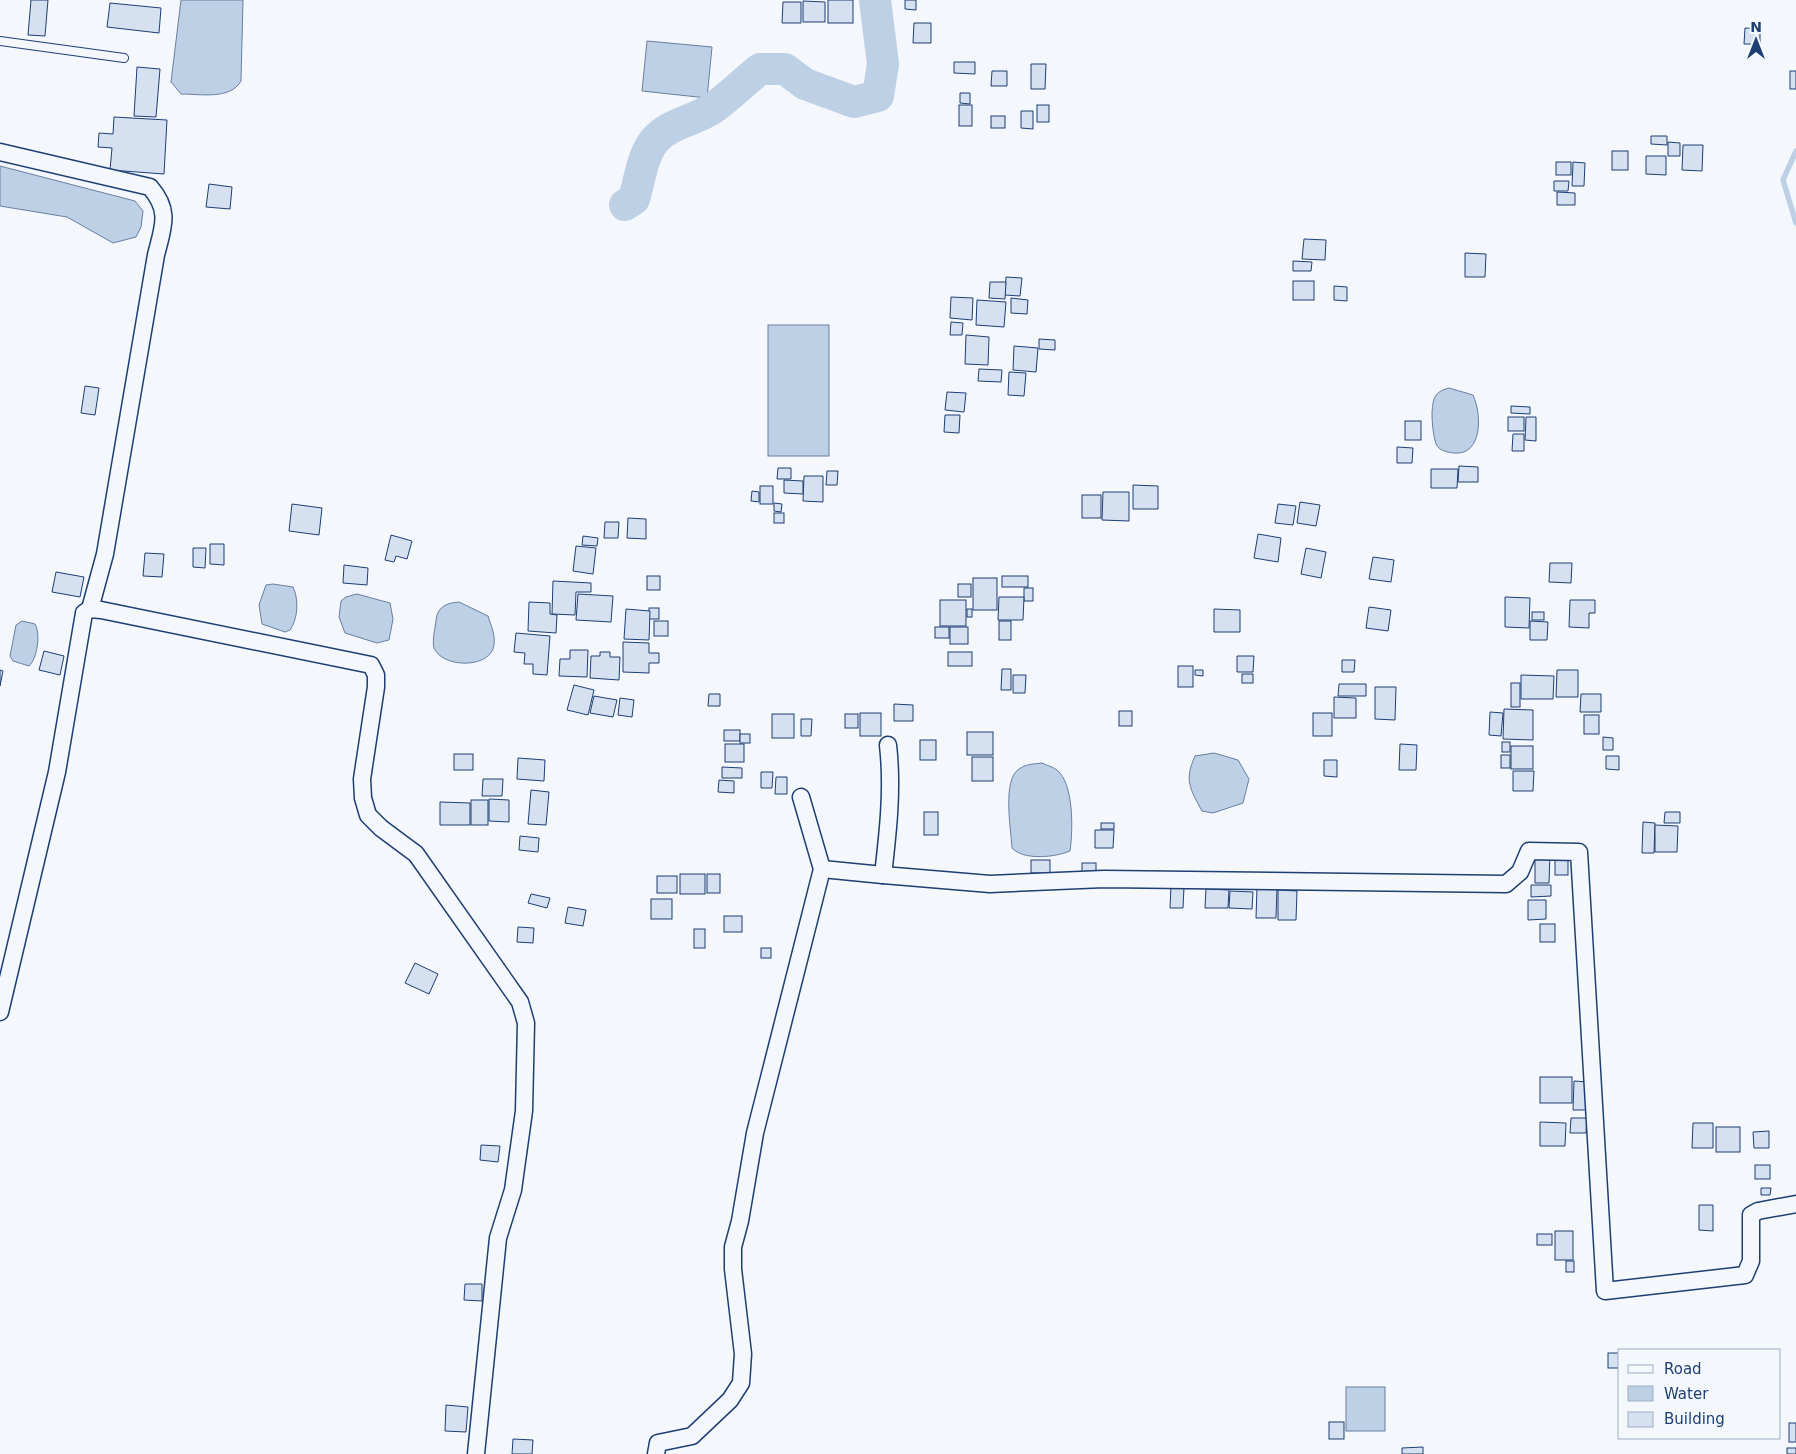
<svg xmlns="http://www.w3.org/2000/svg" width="1796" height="1454" viewBox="0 0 1796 1454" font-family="'DejaVu Sans',sans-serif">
	<rect width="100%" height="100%" fill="#f4f7fb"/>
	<g fill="#bed0e5" stroke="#687fa3">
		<path d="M181 0H243L241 81C230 100 201 94 181 94L171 82Z"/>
		<polygon points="647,41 712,47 707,98 642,91"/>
		<polygon points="0,166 135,201 143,211 141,227 136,237 113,243 67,217 0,206"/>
		<rect x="768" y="325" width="61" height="131"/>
		<path d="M1449 388 1473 395C1483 417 1482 461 1448 452 1443 451 1438 449 1436 444 1433 435 1432 422 1432 413 1433 398 1434 392 1449 388Z"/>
		<path d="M273 584 293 587C299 599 298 619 290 630L285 632 262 624 259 605 266 585Z"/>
		<polygon points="357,594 390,603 393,619 389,640 377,643 345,633 339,617 341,601 346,597"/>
		<path d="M459 602 488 616C491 626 497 638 493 649 485 669 442 667 434 648 432 641 435 628 436 621 437 607 446 603 459 602Z"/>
		<path d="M22 621 35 624C41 634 37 659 29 666L13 661 10 656 16 625Z"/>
		<path d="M1214 753 1238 760 1249 779 1243 803 1213 813 1202 811C1190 789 1184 780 1195 756Z"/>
		<path d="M1042 763C1046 765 1053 767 1057 770 1074 784 1073 830 1070 851 1056 857 1024 861 1012 848 1011 829 1002 780 1019 769 1026 764 1034 764 1042 763Z"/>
		<rect x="1346" y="1387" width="39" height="44"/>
	</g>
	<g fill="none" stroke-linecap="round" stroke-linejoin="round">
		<polyline stroke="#bed0e5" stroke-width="5.5" points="1796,151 1783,180 1796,223"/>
		<path stroke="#bed0e5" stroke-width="32" d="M625 205 634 199C640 180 642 154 656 139 672 122 698 120 716 106 731 95 745 81 760 69H785L805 84 854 102 878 96 883 64 875 0"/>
	</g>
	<g fill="#d5e0f0" stroke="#1d3f73">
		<polygon points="31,0 48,0 45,36 28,35"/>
		<rect x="828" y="0" width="25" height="23"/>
		<polygon points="905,0 916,0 916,10 905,9"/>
		<polygon points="803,1 825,2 825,22 803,22"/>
		<polygon points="783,2 801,2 801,23 782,23"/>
		<polygon points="110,3 161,8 159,33 107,27"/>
		<polygon points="914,23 931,23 931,43 913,43"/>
		<polygon points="1745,28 1760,29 1760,44 1744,44"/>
		<polygon points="954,62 975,62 975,74 954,73"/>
		<polygon points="1031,64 1046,64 1045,89 1031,89"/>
		<polygon points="137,67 160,69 156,117 134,116"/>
		<polygon points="992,71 1007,71 1007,86 991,86"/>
		<rect x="1790" y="71" width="6" height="18"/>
		<polygon points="960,93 970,93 970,104 960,103"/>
		<rect x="959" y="105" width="13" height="21"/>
		<rect x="1037" y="105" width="12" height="17"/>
		<polygon points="1021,111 1033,111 1033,129 1021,128"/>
		<rect x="991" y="116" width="14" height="12"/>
		<polygon points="114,117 167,120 164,174 110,170 112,148 98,147 99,133 113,134"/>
		<polygon points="1651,136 1667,136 1667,145 1651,144"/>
		<polygon points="1668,142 1680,143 1680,156 1668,156"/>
		<polygon points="1683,145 1703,145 1702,171 1682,170"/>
		<rect x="1612" y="151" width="16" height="19"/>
		<polygon points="1646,156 1666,156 1666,175 1646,174"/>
		<rect x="1556" y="162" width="15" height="13"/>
		<polygon points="1573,162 1585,163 1584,186 1572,186"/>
		<polygon points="1554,181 1569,181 1568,191 1554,191"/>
		<polygon points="209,184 232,187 230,209 206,207"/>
		<polygon points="1557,192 1575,193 1575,205 1557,205"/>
		<polygon points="1304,239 1326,240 1325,260 1302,259"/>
		<polygon points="1465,253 1486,254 1485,277 1465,277"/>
		<polygon points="1293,261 1312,262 1311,271 1293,271"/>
		<polygon points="1006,277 1022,278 1020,296 1005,295"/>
		<rect x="1293" y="281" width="21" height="19"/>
		<polygon points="990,282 1006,282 1005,299 989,298"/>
		<polygon points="1334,286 1347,287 1347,301 1334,300"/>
		<polygon points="951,297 973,298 972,320 950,318"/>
		<polygon points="1011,298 1028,300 1027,314 1011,313"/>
		<polygon points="977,300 1006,302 1004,327 976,325"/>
		<polygon points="951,322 963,323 962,335 950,335"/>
		<polygon points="966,335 989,337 988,365 965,364"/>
		<polygon points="1039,339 1055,340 1055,350 1039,349"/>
		<polygon points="1014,346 1038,348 1036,372 1013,370"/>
		<polygon points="979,369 1002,370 1001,382 978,381"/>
		<polygon points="1009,372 1026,373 1024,396 1008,395"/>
		<polygon points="85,386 99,388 95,415 81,413"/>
		<polygon points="947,392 966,393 964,412 945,410"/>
		<polygon points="1511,406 1530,407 1530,414 1511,413"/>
		<polygon points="945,415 960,415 959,433 944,432"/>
		<rect x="1508" y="417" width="16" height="14"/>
		<polygon points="1526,417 1536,417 1536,441 1525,440"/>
		<rect x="1405" y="421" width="16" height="19"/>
		<polygon points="1513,434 1524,434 1524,451 1512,451"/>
		<polygon points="1397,447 1413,448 1412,463 1397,463"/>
		<polygon points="1459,466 1478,467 1478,482 1458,482"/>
		<polygon points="778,468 791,468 791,479 777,479"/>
		<polygon points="1431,469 1458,469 1457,488 1431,488"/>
		<polygon points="827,471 838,471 837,485 826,485"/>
		<polygon points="804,476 823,476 823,502 803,501"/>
		<polygon points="784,480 803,481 803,494 784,493"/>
		<polygon points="1133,485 1158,486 1158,509 1133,509"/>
		<rect x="760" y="486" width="13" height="18"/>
		<polygon points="752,491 759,492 759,502 751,501"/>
		<polygon points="1103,492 1129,492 1129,521 1102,520"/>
		<rect x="1082" y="495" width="19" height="23"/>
		<polygon points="1300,502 1320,505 1316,526 1297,523"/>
		<polygon points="774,503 782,504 781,512 774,511"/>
		<polygon points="292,504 322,508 319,535 289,531"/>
		<polygon points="1278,504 1296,506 1293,525 1275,523"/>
		<rect x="774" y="513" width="10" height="10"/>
		<polygon points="628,518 646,519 646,539 627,538"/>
		<polygon points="605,522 619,522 618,538 604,538"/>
		<polygon points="1258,534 1281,538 1278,562 1254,558"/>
		<polygon points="391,535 412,541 407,559 396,556 394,562 385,560"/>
		<polygon points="583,536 598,538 597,546 582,545"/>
		<polygon points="210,544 224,544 224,565 210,564"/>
		<polygon points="576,546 596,548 593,574 573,571"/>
		<polygon points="193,548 206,548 205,568 193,567"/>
		<polygon points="1306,548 1326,552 1321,578 1301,574"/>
		<polygon points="145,553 164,554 162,577 143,576"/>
		<polygon points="1373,557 1394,560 1391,582 1369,579"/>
		<polygon points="1550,563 1572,563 1571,583 1549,582"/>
		<polygon points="344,565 368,568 367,585 343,583"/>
		<polygon points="56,572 84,577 80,597 52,592"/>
		<rect x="647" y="576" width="13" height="14"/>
		<rect x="1002" y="576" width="26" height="11"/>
		<rect x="973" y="578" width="24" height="32"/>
		<polygon points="553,581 591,583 591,592 576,592 575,615 552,614"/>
		<rect x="958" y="584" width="13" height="13"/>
		<rect x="1024" y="588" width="9" height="13"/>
		<polygon points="578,594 613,596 611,622 576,620"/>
		<polygon points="999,597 1024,597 1023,620 998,620"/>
		<polygon points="1505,597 1530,598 1529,628 1505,627"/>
		<rect x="940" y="600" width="26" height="26"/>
		<polygon points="1570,600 1595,600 1595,613 1589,613 1589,628 1569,627"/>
		<polygon points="529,602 550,603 550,614 557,615 556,633 528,631"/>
		<polygon points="1369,607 1391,610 1388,631 1366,628"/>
		<rect x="649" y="608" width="10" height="11"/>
		<polygon points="626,609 650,611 649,640 624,639"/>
		<rect x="967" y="609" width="5" height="8"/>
		<polygon points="1214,609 1240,610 1240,632 1214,632"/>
		<rect x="1532" y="612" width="12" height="8"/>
		<rect x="654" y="621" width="14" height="15"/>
		<rect x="999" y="621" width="12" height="19"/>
		<polygon points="1530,621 1548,622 1547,640 1530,640"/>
		<rect x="935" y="627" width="14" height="11"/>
		<rect x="950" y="627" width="18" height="17"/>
		<polygon points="516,633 550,636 547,675 533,674 533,664 524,664 525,653 514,652"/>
		<polygon points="623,642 649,643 649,653 659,653 659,663 649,663 649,673 623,672"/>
		<polygon points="570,650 588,650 587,677 559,676 560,659 570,659"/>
		<polygon points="44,651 64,656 60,675 39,670"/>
		<polygon points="600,652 610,652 610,657 620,657 619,680 590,678 591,656 600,656"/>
		<rect x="948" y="652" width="24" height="14"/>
		<polygon points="1237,656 1254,656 1253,672 1237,672"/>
		<polygon points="1342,660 1355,660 1354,672 1342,672"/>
		<rect x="1178" y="666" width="15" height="21"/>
		<polygon points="1002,669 1011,669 1011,690 1001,690"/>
		<polygon points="0,670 3,671 0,686"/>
		<polygon points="1195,670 1203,670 1203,676 1195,675"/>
		<polygon points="1557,670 1578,670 1578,697 1556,697"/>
		<rect x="1242" y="674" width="11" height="9"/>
		<polygon points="1013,675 1026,675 1025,693 1013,693"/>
		<polygon points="1521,675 1554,676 1553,699 1521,699"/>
		<rect x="1511" y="683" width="9" height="24"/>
		<polygon points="1339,684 1366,684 1366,696 1338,696"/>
		<polygon points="574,685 594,690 588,715 567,710"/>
		<polygon points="1375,687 1396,687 1395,720 1375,719"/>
		<polygon points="709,694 720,694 720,706 708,706"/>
		<polygon points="1581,694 1601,694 1601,712 1580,712"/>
		<polygon points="594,696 617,700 613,717 590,713"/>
		<polygon points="1334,697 1356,698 1356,718 1334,718"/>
		<polygon points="620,698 634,700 632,717 618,715"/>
		<polygon points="894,704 913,705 913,721 894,721"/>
		<polygon points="1504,709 1533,710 1533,740 1503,739"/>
		<rect x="1119" y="711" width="13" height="15"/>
		<polygon points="1490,712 1503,713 1501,736 1489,735"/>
		<rect x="860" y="713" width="21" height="23"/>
		<rect x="1313" y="713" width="19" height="23"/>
		<rect x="772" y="714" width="22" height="24"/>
		<rect x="845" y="714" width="13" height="14"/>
		<rect x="1584" y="715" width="15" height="19"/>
		<polygon points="801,719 812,719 811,736 801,736"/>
		<rect x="724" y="730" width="16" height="11"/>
		<rect x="967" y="732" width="26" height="23"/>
		<rect x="740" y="734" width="10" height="9"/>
		<polygon points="1603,737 1613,738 1613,750 1603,750"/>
		<rect x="920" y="740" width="16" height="20"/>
		<rect x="1502" y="742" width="8" height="10"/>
		<rect x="725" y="744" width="19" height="18"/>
		<polygon points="1400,744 1417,745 1416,770 1399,770"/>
		<rect x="1511" y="746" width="22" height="23"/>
		<rect x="454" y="754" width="19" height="16"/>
		<rect x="1501" y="755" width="9" height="13"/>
		<polygon points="1606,756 1619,756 1619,770 1606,769"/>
		<rect x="972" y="757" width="21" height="24"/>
		<polygon points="518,758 545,760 544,781 517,779"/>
		<polygon points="1324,760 1337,760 1337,777 1324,776"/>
		<polygon points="722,767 742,768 742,778 722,778"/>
		<polygon points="1513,771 1534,771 1533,791 1513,791"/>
		<polygon points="761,772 773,772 772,788 761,788"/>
		<polygon points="776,777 787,777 787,794 775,794"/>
		<polygon points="483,779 503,779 502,796 482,796"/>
		<polygon points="719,780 734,781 734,793 718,792"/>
		<polygon points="531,790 549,792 546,825 528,824"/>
		<polygon points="489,799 509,800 509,822 489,821"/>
		<rect x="471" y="800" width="17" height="25"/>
		<polygon points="440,802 470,803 470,825 440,825"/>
		<rect x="924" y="812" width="14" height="23"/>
		<polygon points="1665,812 1680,812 1680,823 1664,823"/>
		<polygon points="1643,822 1655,823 1654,853 1642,853"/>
		<rect x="1101" y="823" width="13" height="6"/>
		<polygon points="1655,825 1678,826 1677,852 1655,852"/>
		<polygon points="1095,830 1114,830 1113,848 1095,848"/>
		<polygon points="520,836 539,838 538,852 519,850"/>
		<polygon points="1535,853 1550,854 1549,883 1535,883"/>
		<rect x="1555" y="853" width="13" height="22"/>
		<rect x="1031" y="860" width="19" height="13"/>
		<rect x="1082" y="863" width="14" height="14"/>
		<rect x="680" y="874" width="25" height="20"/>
		<rect x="707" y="874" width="13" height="19"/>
		<rect x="657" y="876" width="20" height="17"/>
		<polygon points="1531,885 1551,885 1551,896 1531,897"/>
		<polygon points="1171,886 1184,887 1183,908 1170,908"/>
		<polygon points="1257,887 1277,888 1276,918 1256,918"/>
		<polygon points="1206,889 1229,890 1228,908 1205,908"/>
		<polygon points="1278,890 1297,891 1296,920 1278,920"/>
		<polygon points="1230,891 1253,892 1252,909 1229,908"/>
		<polygon points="531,894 550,898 547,908 528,903"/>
		<rect x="651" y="899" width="21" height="20"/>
		<polygon points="1528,900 1546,900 1546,919 1528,920"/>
		<polygon points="568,907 586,910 583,926 565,923"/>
		<rect x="724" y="916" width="18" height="16"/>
		<rect x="1540" y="924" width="15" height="18"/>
		<polygon points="518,927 534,928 533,943 517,942"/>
		<rect x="694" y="929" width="11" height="19"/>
		<rect x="761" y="948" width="10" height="10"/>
		<polygon points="415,963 438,974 429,994 405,983"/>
		<rect x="1540" y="1077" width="32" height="26"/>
		<polygon points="1574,1081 1588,1082 1587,1110 1573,1110"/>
		<polygon points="1571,1118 1587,1118 1586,1133 1570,1133"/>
		<polygon points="1540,1122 1566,1123 1565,1146 1540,1146"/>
		<polygon points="1693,1123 1713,1123 1713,1148 1692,1148"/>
		<rect x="1716" y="1127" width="24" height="25"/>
		<polygon points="1769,1131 1769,1148 1754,1148 1753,1132"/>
		<polygon points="481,1145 500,1146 498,1162 480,1160"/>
		<rect x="1755" y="1165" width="15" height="14"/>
		<polygon points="1761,1188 1771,1188 1770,1195 1761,1195"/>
		<polygon points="1699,1205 1713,1205 1713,1231 1699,1230"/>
		<rect x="1555" y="1231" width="18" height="29"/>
		<rect x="1537" y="1234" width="15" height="11"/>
		<rect x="1566" y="1261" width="8" height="11"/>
		<polygon points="465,1284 482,1284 482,1301 464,1300"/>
		<rect x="1608" y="1353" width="12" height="15"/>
		<polygon points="446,1405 468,1407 466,1432 445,1431"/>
		<rect x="1329" y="1422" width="15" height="17"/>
		<rect x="1789" y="1423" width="7" height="19"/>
		<polygon points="513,1439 533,1440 532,1454 512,1454"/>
		<polygon points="1423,1447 1423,1454 1402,1454 1402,1448"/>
		<rect x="1787" y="1448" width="9" height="6"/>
	</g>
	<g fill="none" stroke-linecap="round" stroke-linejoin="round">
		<defs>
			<polyline id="service" points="0,41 124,58"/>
			<g id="minor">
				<path d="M0 152 150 187C171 211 163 227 156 255L105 554 90 609"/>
				<path d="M822 869 883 875C888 832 893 789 888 745"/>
				<polyline points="883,875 990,884 1104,879 1506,884 1520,872 1529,851 1579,852 1605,1291 1745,1275 1751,1261 1751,1215 1758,1211 1796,1204"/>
				<polyline points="0,1012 57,772 84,613 90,609 101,610 371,665 376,675 376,687 362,779 363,798 368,815 381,828 416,854 520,1002 526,1023 524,1111 513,1190 498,1238 476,1454"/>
				<polyline points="656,1454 658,1443 692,1436 730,1400 741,1383 743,1354 733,1269 733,1247 740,1221 755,1133 822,869 801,797"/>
			</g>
		</defs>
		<use href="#service" stroke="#1d3f73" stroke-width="10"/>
		<use href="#minor" stroke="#1d3f73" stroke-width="19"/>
		<use href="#service" stroke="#f4f7fb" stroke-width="8"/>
		<use href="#minor" stroke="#f4f7fb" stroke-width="16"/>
	</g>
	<rect x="1618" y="1349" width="162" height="90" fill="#f4f7fb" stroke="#9eadc5"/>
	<rect x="1628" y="1365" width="25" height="8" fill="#f4f7fb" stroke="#9eadc5"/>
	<text x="1664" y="1374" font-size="15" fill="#1d3f73">Road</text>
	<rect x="1628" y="1386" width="25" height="15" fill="#bed0e5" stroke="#9eadc5"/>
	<text x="1664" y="1399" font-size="15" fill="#1d3f73">Water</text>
	<rect x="1628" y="1412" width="25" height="15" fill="#d5e0f0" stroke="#9eadc5"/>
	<text x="1664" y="1424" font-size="15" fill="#1d3f73">Building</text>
	<g transform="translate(1756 40)" stroke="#f4f7fb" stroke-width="4" paint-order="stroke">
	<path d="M0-4L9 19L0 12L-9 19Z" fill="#1d3f73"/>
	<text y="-8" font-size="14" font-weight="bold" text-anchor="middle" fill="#1d3f73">N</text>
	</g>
</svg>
